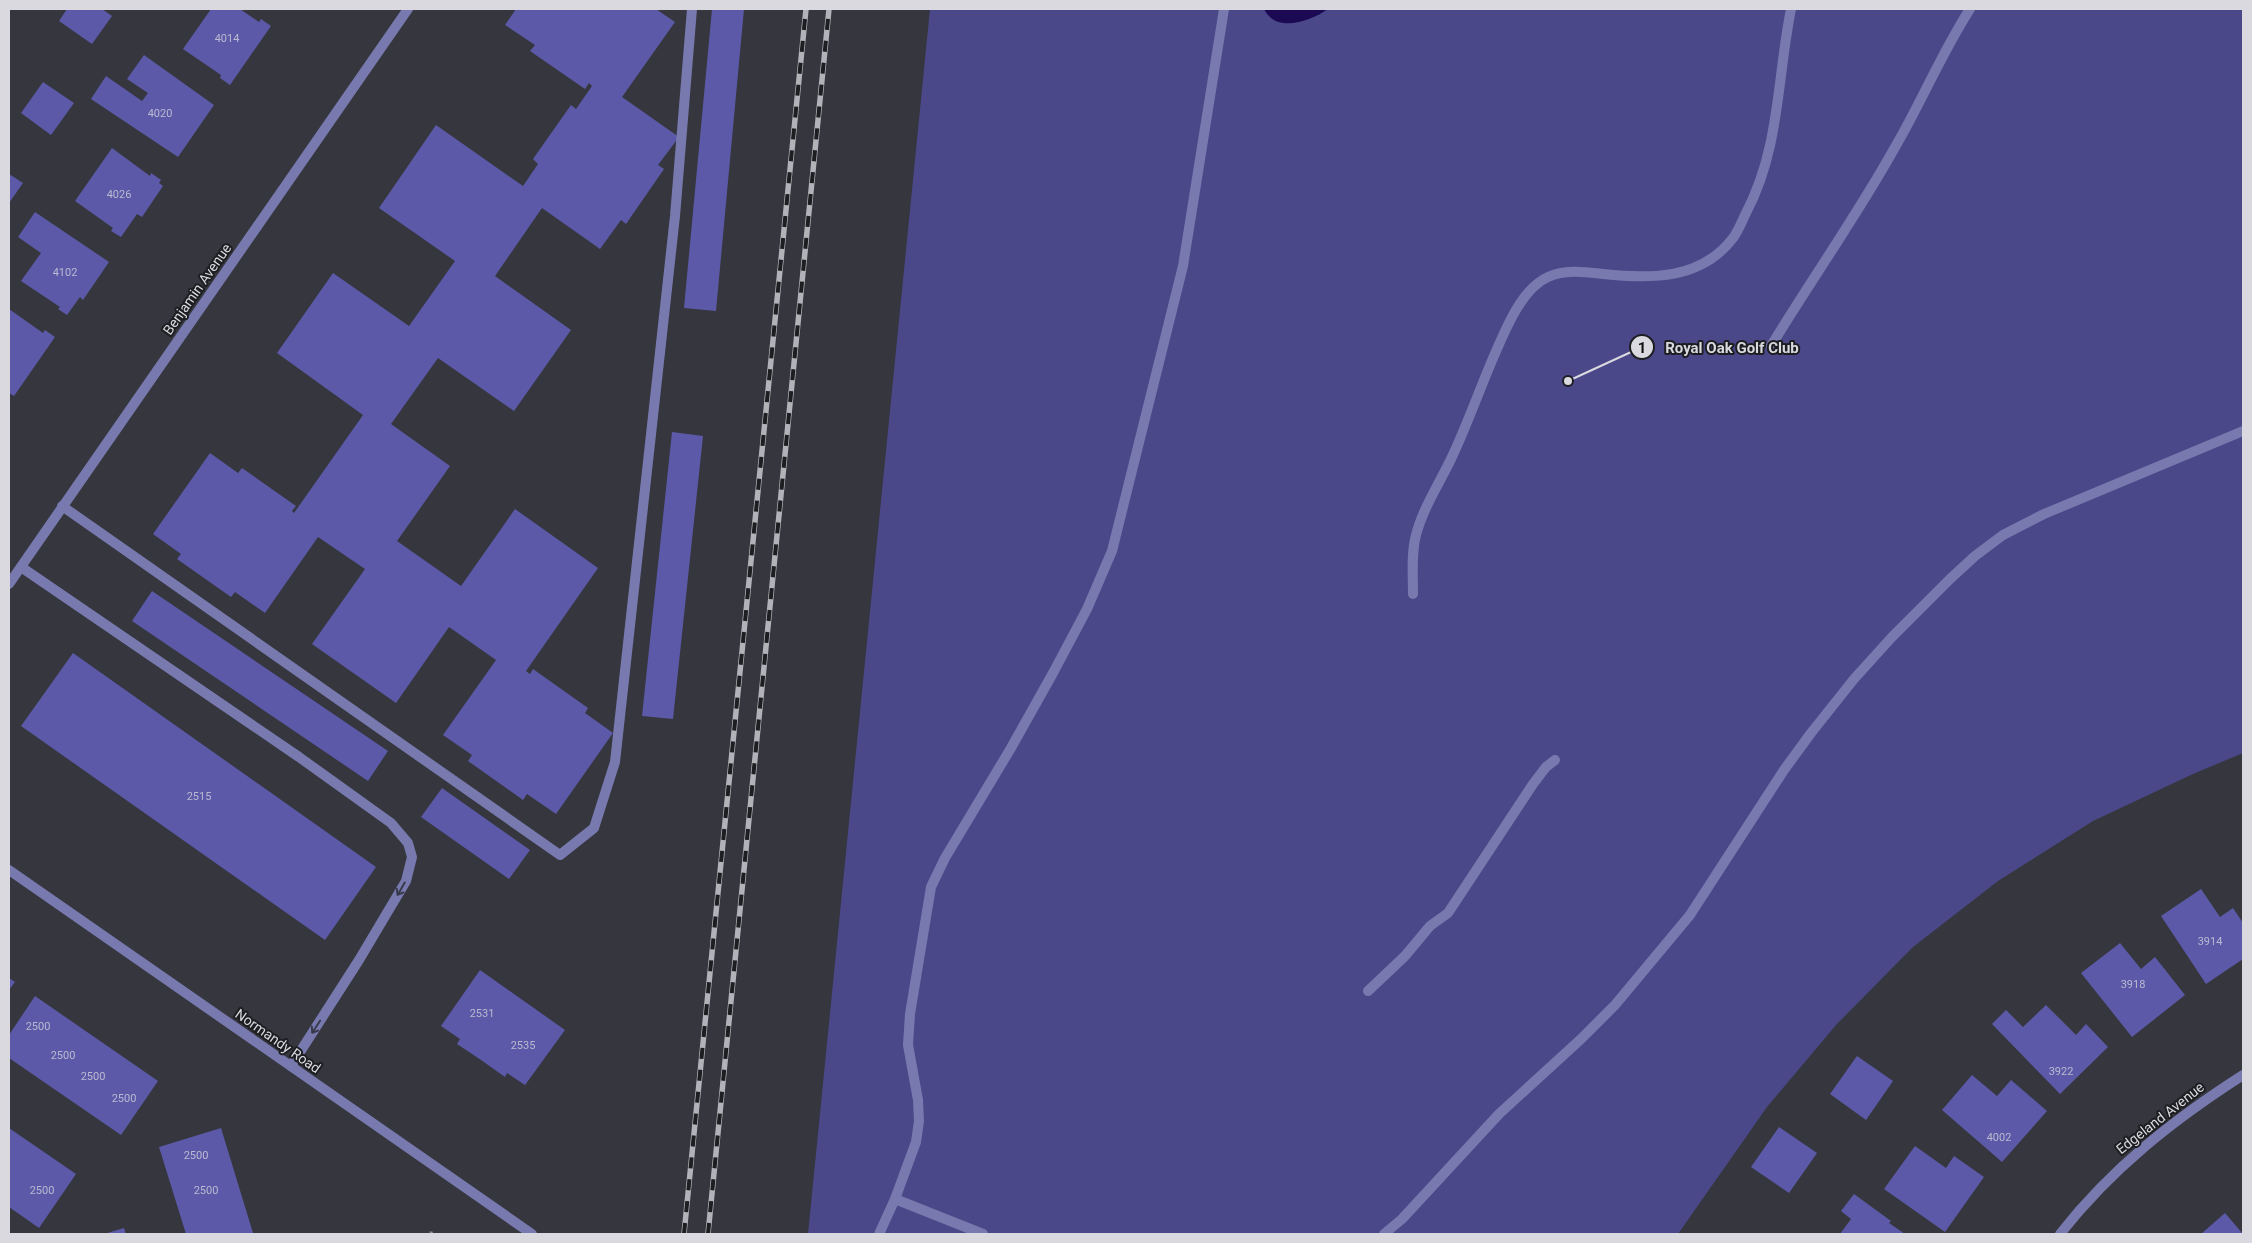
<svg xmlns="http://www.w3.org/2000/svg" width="2252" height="1243" viewBox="0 0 2252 1243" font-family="Roboto,sans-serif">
	<rect width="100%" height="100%" fill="#35363e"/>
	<polygon fill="#4a4889" points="930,9 2243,9 2243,753 2193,774 2093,821 1998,881 1913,947 1836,1025 1767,1107 1678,1234 808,1234"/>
	<path fill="#1b0954" d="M1264 9H1328C1311 21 1276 34 1264 9Z"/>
	<g fill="#5c5aa8">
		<polygon points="67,9 102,9 112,16 92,44 59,21"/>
		<polygon points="211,9 240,9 259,22 261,19 271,26 230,85 220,78 221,75 183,49"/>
		<polygon points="516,9 656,9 675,22 622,97 679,137 658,165 664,169 626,224 621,220 600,249 542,208 495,276 571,330 514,411 438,358 391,424 450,466 397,541 461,586 515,509 598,568 526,671 530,674 533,669 588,708 585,713 613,733 556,814 527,794 523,800 468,761 472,755 443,735 496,660 449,627 396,703 312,644 365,569 318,537 265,613 235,592 231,597 177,559 181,554 153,534 210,453 238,473 242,468 296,506 292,511 294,513 363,415 277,353 333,273 409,326 455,261 379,208 436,125 523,186 538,164 533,159 571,105 576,109 592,86 589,83 585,89 530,51 535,45 505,25"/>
		<polygon points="712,9 744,9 716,311 684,308"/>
		<polygon points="144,55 214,105 178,157 91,99 106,76 142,101 148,93 127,79"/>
		<polygon points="43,82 74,103 51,135 21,113"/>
		<polygon points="112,148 150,176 151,173 161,180 159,183 163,186 142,217 137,214 121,237 111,231 113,228 75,201"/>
		<polygon points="9,174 23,183 9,203"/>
		<polygon points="35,212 109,262 83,300 80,297 67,315 58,309 60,307 21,281 41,253 18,237"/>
		<polygon points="9,309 43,333 45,330 55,337 14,396 9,393"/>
		<polygon points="672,432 703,436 673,719 642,716"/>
		<polygon points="152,591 388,751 368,781 132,621"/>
		<polygon points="73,653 376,867 325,940 21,726"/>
		<polygon points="442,788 530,850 509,879 421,817"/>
		<polygon points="2201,889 2220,917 2233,908 2243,923 2243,959 2206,984 2161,916"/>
		<polygon points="2120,943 2141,969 2155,957 2185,995 2132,1037 2081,973"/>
		<polygon points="480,970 565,1030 525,1085 507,1073 505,1077 481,1060 457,1044 460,1039 441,1026"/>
		<polygon points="9,978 15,982 9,990"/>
		<polygon points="35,996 158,1081 121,1135 9,1058 9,1035"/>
		<polygon points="2046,1005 2076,1035 2086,1024 2108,1047 2060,1094 1992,1024 2006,1010 2023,1027"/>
		<polygon points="1857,1056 1893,1081 1866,1120 1830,1094"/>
		<polygon points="1972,1075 1997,1096 2011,1080 2047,1111 2002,1162 1942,1110"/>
		<polygon points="1779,1127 1817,1153 1789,1193 1751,1167"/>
		<polygon points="9,1128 76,1174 39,1228 9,1207"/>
		<polygon points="221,1128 253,1233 186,1234 159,1147"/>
		<polygon points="1915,1146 1946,1168 1954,1156 1984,1177 1945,1232 1884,1189"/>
		<polygon points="1854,1194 1891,1221 1889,1223 1905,1234 1840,1234 1851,1219 1841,1211"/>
		<polygon points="2225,1213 2243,1234 2201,1234"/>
		<polygon points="124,1228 126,1234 104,1234"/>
	</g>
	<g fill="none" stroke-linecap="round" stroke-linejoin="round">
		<polyline stroke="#8a8a91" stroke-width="3" stroke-dasharray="2.5 4" stroke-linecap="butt" points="431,1234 432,1228"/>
		<g stroke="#787aaf" stroke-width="10">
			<path d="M1771 346C1811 280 1856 217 1894 149 1921 103 1941 54 1970 9"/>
			<polyline points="62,506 560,855 594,828 615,762 675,216 692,9"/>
			<polyline points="21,567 299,757 391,823 408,843 412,857 406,881 359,960 291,1066"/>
			<path d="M1413 594C1413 575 1411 554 1416 535 1423 508 1439 484 1451 459 1473 413 1488 363 1512 317 1520 302 1532 284 1548 277 1566 269 1585 272 1603 274 1651 279 1701 280 1733 238 1739 230 1742 221 1746 213 1780 149 1777 78 1791 9"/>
			<polyline points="1368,991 1405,956 1430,926 1448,913 1533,784 1546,767 1555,760"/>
			<polyline points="895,1199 916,1142 919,1121 918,1100 908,1045 910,1014 931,887 945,858 1011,748 1053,673 1087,609 1112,551 1183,266 1224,9"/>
			<polyline points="879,1234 895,1199 983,1234"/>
			<polyline points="1384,1234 1402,1219 1499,1114 1581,1039 1615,1005 1690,915 1784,770 1811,733 1854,679 1892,637 1950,579 1975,556 2003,535 2044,514 2243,431"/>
		</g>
		<g stroke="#787aaf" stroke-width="10">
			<polyline points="9,584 408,9"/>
			<path d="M2060 1234C2112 1168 2173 1120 2243 1075"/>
		</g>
		<polyline stroke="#787aaf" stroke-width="10" points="9,870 532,1234"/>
		<defs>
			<g id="rail">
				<polyline points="684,1234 806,9"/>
				<polyline points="708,1234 829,9"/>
			</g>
		</defs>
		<use href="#rail" stroke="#b2b3b9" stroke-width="5.5"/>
		<use href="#rail" stroke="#1d1e21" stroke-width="4" stroke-dasharray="11" stroke-linecap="butt"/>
	</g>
	<defs><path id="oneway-shaft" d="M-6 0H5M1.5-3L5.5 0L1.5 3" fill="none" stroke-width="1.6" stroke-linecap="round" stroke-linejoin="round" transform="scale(1.25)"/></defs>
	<g stroke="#383a4c">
		<use href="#oneway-shaft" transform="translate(401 889) rotate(120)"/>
		<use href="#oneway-shaft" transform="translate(316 1027) rotate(123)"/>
	</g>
	<g text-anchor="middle" stroke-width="4" stroke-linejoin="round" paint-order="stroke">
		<g font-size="11" fill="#bab9d1">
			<text x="227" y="42">4014</text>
			<text x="160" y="117">4020</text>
			<text x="119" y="198">4026</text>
			<text x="65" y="276">4102</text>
			<text x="199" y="800">2515</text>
			<text x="2210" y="945">3914</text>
			<text x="2133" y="988">3918</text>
			<text x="482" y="1017">2531</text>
			<text x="38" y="1030">2500</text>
			<text x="523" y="1049">2535</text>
			<text x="63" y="1059">2500</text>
			<text x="2061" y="1075">3922</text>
			<text x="93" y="1080">2500</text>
			<text x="124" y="1102">2500</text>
			<text x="1999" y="1141">4002</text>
			<text x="196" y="1159">2500</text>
			<text x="42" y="1194">2500</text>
			<text x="206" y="1194">2500</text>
		</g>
		<g font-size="14" fill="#d9d9df" stroke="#1d1e21">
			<text transform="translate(197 289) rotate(-55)" y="5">Benjamin Avenue</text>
			<text transform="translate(278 1041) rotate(35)" y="5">Normandy Road</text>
			<text transform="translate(2160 1118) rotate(-38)" y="5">Edgeland Avenue</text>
		</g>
	</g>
	<path fill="none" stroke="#d9d9df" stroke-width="2" d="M1568 381L1642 347"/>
	<g fill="#d9d9df" stroke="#1d1e21" stroke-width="2">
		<circle cx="1568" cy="381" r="5"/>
		<circle cx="1642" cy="347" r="12"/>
	</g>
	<g font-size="15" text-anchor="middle" font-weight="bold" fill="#111">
		<text x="1642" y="353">1</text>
	</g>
	<g font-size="15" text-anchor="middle" font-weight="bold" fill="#d9d9df" stroke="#1d1e21" stroke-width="4" stroke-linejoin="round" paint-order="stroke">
		<text x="1732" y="353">Royal Oak Golf Club</text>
	</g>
	<rect width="2252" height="1243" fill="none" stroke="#d9d9df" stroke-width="20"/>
</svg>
